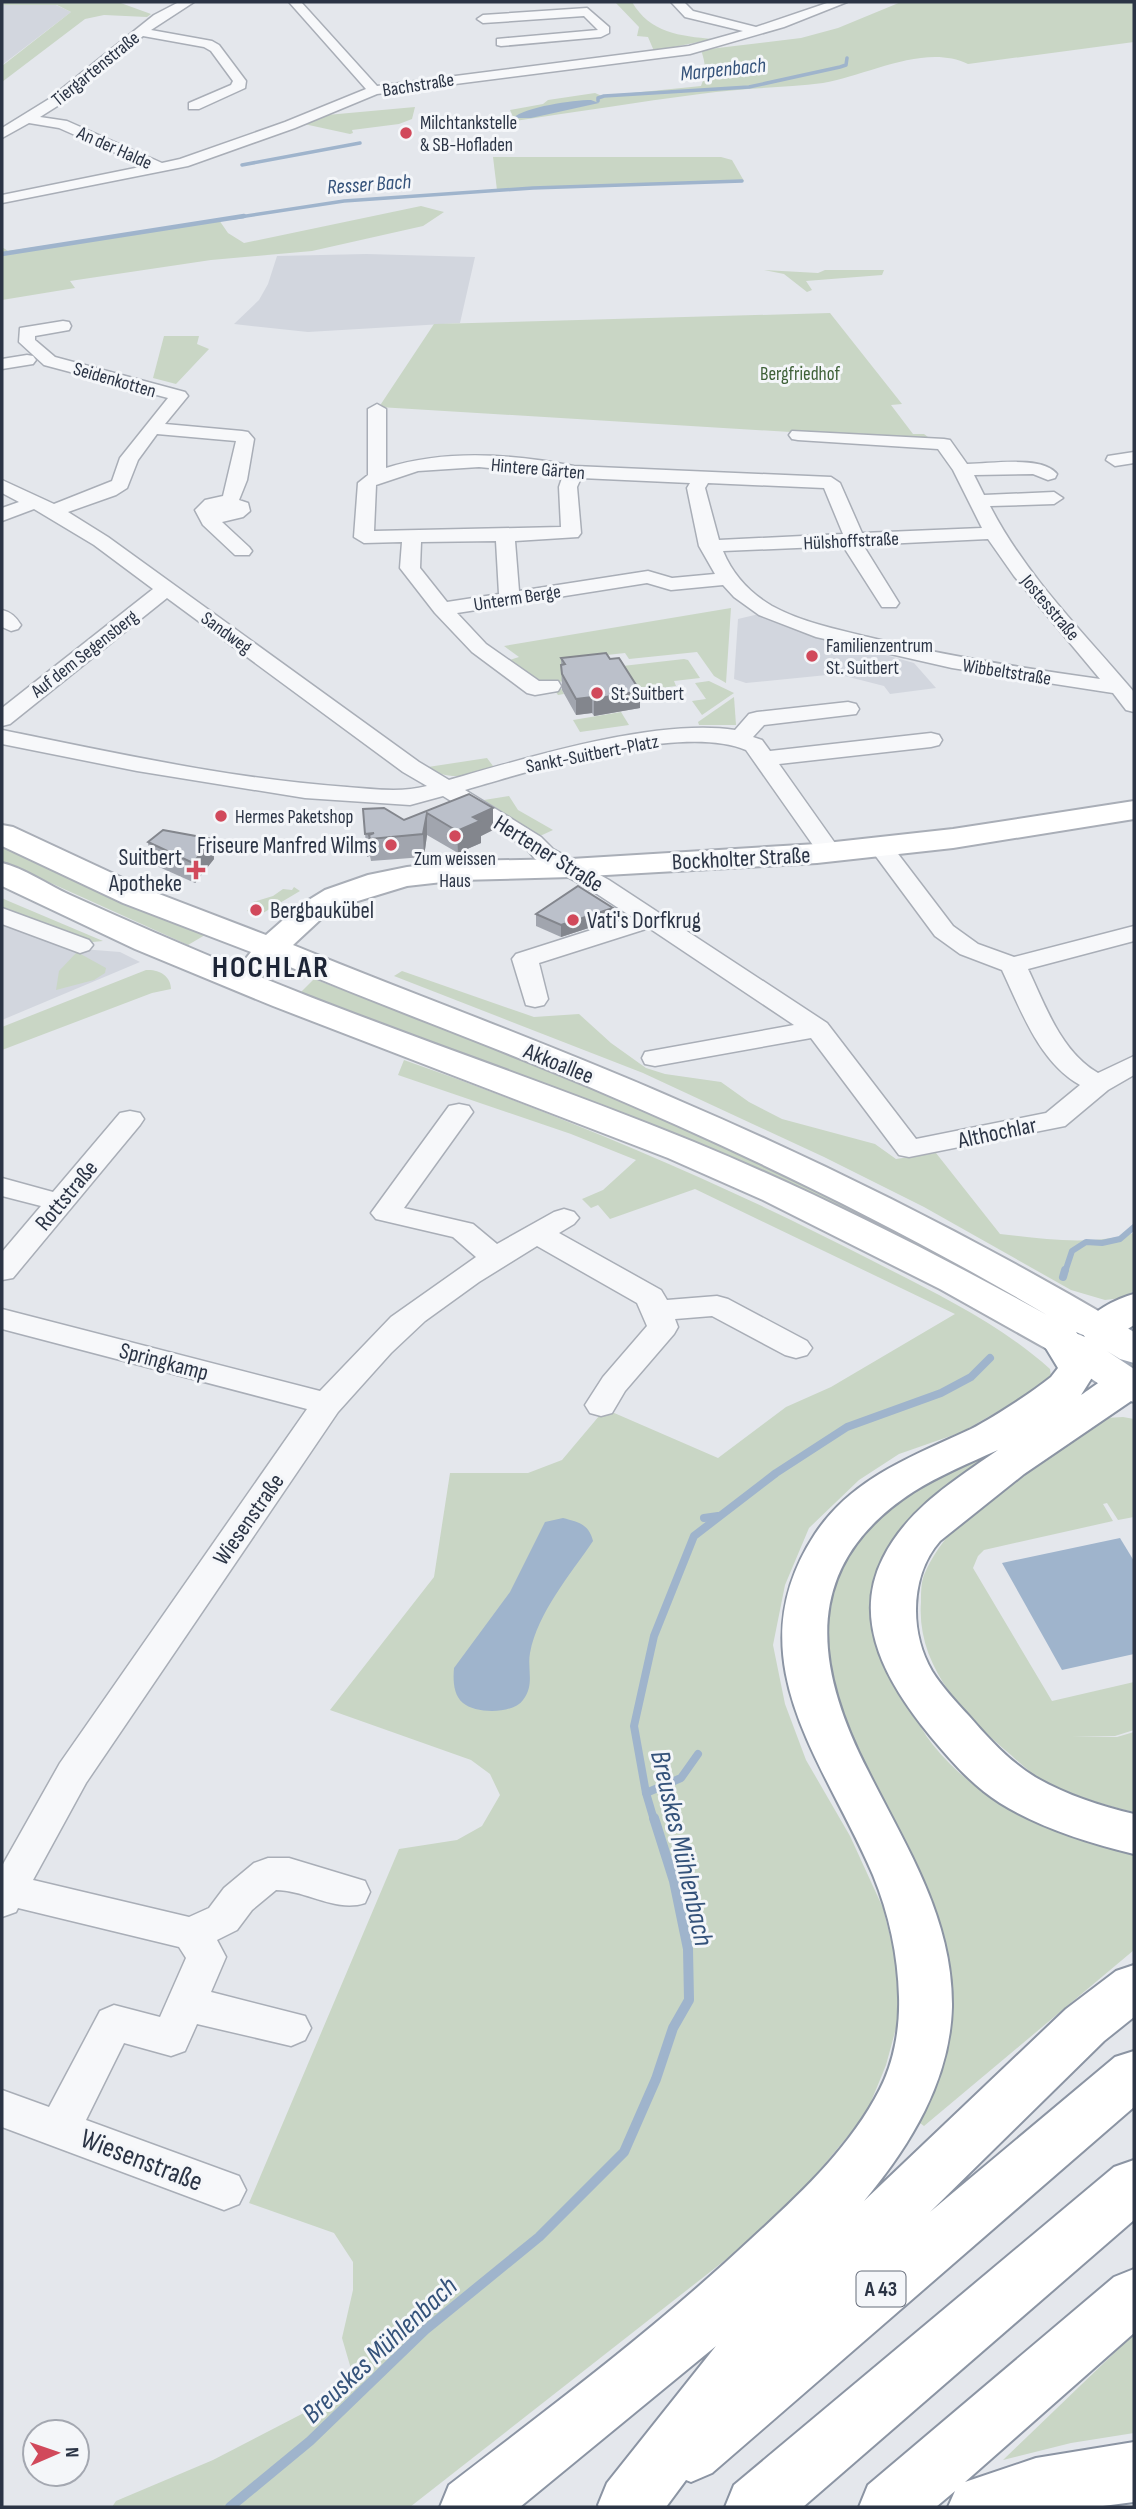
<svg xmlns="http://www.w3.org/2000/svg" width="1136" height="2509" viewBox="0 0 1136 2509" font-family="'Sofia Sans Condensed',sans-serif">
	<rect width="100%" height="100%" fill="#e4e7ec"/>
	<g fill="#d2d6de">
		<polygon points="12,3 56,5 71,12 2,65 2,5"/>
		<polygon points="366,254 475,257 460,323 308,332 234,324 259,300 268,284 277,256"/>
		<polygon points="759,614 807,633 914,663 936,688 890,694 884,686 837,674 746,683 734,679 738,619"/>
		<polygon points="2,921 82,949 120,952 140,962 2,1020"/>
	</g>
	<g fill="#c9d6c5">
		<polygon points="2,2 118,2 151,14 147,17 104,15 85,19 2,82 2,66 71,12 57,5 2,5"/>
		<path d="M615 2H632C650 33 680 36 713 39L654 51 648 37 637 36 639 27Z"/>
		<path d="M901 2H1134V42L968 64C924 43 867 76 823 83 782 88 741 88 700 94 638 102 576 112 515 121L510 110 543 104 548 100 595 93 602 96 701 86C706 73 706 64 701 50L801 38 838 28Z"/>
		<polygon points="415,107 412,119 399,124 352,130 353,133 350,134 304,124 327,115"/>
		<polygon points="493,157 721,157 732,160 744,181 497,190"/>
		<polygon points="421,206 444,212 423,226 312,251 211,260 70,281 75,288 2,300 2,247 8,251 219,220 228,233 244,243"/>
		<polygon points="764,270 818,273 825,270 884,270 882,275 806,281 812,290 807,292 784,274"/>
		<polygon points="830,313 902,404 891,405 913,434 924,434 928,437 922,440 379,407 434,324"/>
		<polygon points="164,336 199,336 197,344 209,349 176,384 153,378"/>
		<polygon points="731,608 726,683 714,676 697,652 629,659 625,653 598,656 565,681 558,682 564,694 558,695 551,685 538,685 506,661 519,657 504,646"/>
		<polygon points="684,659 688,660 700,678 674,681 676,686 630,692 605,668"/>
		<polygon points="709,681 734,693 702,715 692,701 706,699 695,683"/>
		<polygon points="734,697 736,725 699,725 698,722"/>
		<polygon points="621,712 629,725 580,732 573,720"/>
		<path d="M487 758 493 766 491 770C469 775 448 782 428 767Z"/>
		<polygon points="509,796 518,810 553,830 540,836 484,800"/>
		<polygon points="2,840 31,854 210,932 188,945 2,861"/>
		<polygon points="294,887 300,891 263,913 247,911 253,902 273,896 283,889 292,890"/>
		<polygon points="2,898 6,900 103,941 82,943 2,911"/>
		<polygon points="77,952 106,968 105,973 94,980 56,990 59,971"/>
		<path d="M146 970C159 969 171 976 171 989L152 993 2 1050V1027Z"/>
		<path d="M402 971 534 1017 579 1014 611 1043 646 1068 665 1074 721 1082 749 1102 782 1119 875 1144 896 1159 936 1153 1000 1234C1044 1239 1091 1246 1134 1233V1291L1122 1298 1105 1300 1071 1290 924 1207 824 1157 643 1073 394 976Z"/>
		<polygon points="314,979 542,1067 787,1170 1049,1310 1134,1364 1134,1374 1045,1319 812,1194 727,1155 298,995"/>
		<path d="M404 1060C563 1116 718 1181 869 1259 931 1291 998 1322 1050 1369L1052 1383 1035 1399 1026 1395 962 1432 899 1454 859 1480 809 1528 785 1585 773 1645 785 1704 806 1760 850 1836 883 1908 898 1968V2021L886 2065 866 2114 809 2183 747 2243 410 2507H112L116 2501 213 2460 356 2386 342 2338 353 2290V2262L334 2233 249 2203 399 1849 457 1840 482 1826 500 1795 490 1774 471 1760 330 1710 434 1577 450 1473H528L562 1460 605 1409 718 1458 786 1407 831 1387 955 1314 695 1189 610 1219 598 1205 591 1208 582 1199 603 1190 636 1160 571 1134 398 1075Z"/>
		<path d="M1071 1396 947 1491 892 1670C905 1694 916 1724 933 1745 986 1810 1056 1833 1134 1849V1950L924 2126 920 2123 945 2058 950 2012 827 1704 824 1590 878 1510Z"/>
		<path d="M1123 1417 1134 1419V1517L1118 1520 1107 1503 1103 1504 1113 1521 984 1550 978 1556 973 1568 1052 1701 1134 1682V1730L1115 1736 1072 1737H1117L1134 1732V1812C1103 1805 1073 1796 1044 1781 1032 1775 1021 1764 1011 1755 965 1717 916 1666 921 1602 921 1593 921 1583 924 1575 954 1504 1044 1459 1106 1418Z"/>
		<polygon points="1134,2334 1134,2433 1071,2443 1003,2460"/>
	</g>
	<g fill="#9fb4cc">
		<path d="M591 100 599 103 531 118H513C525 107 573 100 591 100Z"/>
		<path d="M563 1518C578 1522 589 1524 593 1541 570 1575 538 1612 530 1653 527 1669 535 1685 523 1700 513 1714 476 1714 463 1703 453 1695 453 1679 454 1668L510 1592 545 1522Z"/>
		<polygon points="1120,1538 1134,1561 1134,1654 1062,1670 1002,1563"/>
	</g>
	<g fill="none" stroke-linecap="round" stroke-linejoin="round">
		<g stroke="#9fb4cc" stroke-width="3.5">
			<polyline points="598,101 598,98 604,96 749,87 840,67 846,65 847,58"/>
			<polyline points="242,165 360,143"/>
			<polyline points="233,218 344,201 533,188 742,181"/>
		</g>
		<polyline stroke="#9fb4cc" stroke-width="4.5" points="2,254 244,216"/>
		<polyline stroke="#9fb4cc" stroke-width="6" points="1065,1272 1072,1251 1086,1242 1102,1243 1120,1239 1134,1227"/>
		<g stroke="#9fb4cc" stroke-width="8">
			<polyline points="1063,1277 1065,1270"/>
			<polyline points="704,1518 718,1516"/>
			<polyline points="646,1793 681,1778 698,1754"/>
			<polyline points="654,1820 646,1793 634,1726 654,1636 694,1536 776,1473 847,1427 941,1393 971,1377 990,1358"/>
		</g>
		<polyline stroke="#9fb4cc" stroke-width="10" points="230,2507 310,2441 425,2330 539,2237 624,2152 656,2079 673,2028 689,2000 688,1949 674,1881 654,1818"/>
		<defs>
			<g id="street">
				<polygon points="179,2 194,2 151,30 212,41 219,45 246,81 245,88 199,109 189,109 189,103 231,85 233,81 211,51 204,47 143,36 59,105 40,117 67,121 162,163 180,159 285,122 366,89 289,2 301,2 377,86 689,46 743,31 685,17 671,2 684,2 693,11 756,27 830,2 847,2 784,27 690,54 377,94 295,128 188,166 2,203 2,195 145,166 59,128 29,123 2,138 2,128 49,99 154,15"/>
				<polygon points="587,8 609,27 609,33 601,37 501,46 497,45 497,39 598,30 584,16 483,23 477,19 483,15"/>
				<path d="M63 321 69 322 71 326 69 330 35 336V340L55 357 185 392 188 396 165 424 242 431 248 432 254 439 247 480 239 500 248 503 250 511 243 517 222 522 249 547 252 551 249 555H235L203 525 195 510 205 500 223 496 236 441 157 434 138 460 127 488 116 495 68 512 108 537 419 762 449 780C526 758 656 718 735 730L749 714 757 712 848 702 856 704 859 709 856 714 764 725 753 737 762 740 770 751 931 733 939 735 942 740 939 745 931 747 779 764 842 853 838 858 830 860 822 858 746 750C681 723 533 770 465 790L541 837 553 849 609 880 827 1023 916 1139 1046 1113 1080 1085C1039 1062 1021 1010 1002 970L960 954 935 936 869 847 873 842 881 840 889 842 953 926 978 944 1014 957 1134 926V941L1028 969C1045 1005 1061 1052 1098 1073L1134 1056V1075L1108 1090 1065 1126 909 1157 899 1155 811 1038 655 1066 645 1064 642 1058 645 1052 794 1025 649 928 539 963 548 999 544 1005 535 1007 526 1005 512 959 516 954 632 917 591 890 535 859 525 847 443 796 410 805 305 798 137 771 2 744V730C116 753 231 779 347 787 374 789 401 793 427 786L403 772 167 598 10 724 2 726V708L153 589 94 545 34 509 2 521V508L19 502 2 493V480L54 504 112 481 120 458 168 398 44 365 19 342 20 328Z"/>
				<polygon points="27,355 33,356 36,360 33,364 2,369 2,359"/>
				<path d="M377 404 386 409V468C446 449 513 454 574 466L831 477 840 483 862 533 982 528 953 470 938 449 798 440 792 439 789 435 792 431 944 439 950 440 967 464C991 464 1042 455 1057 474L1055 478 1048 480 1033 474 974 475 984 495 1054 492 1063 498 1054 504 990 506C1026 576 1084 633 1134 692V712L1126 710 1113 693 952 668 816 637 759 615 734 597 723 585 671 590 647 583 457 613 486 644 539 681H558L561 686 558 691 535 695 527 693 472 652 435 613 400 568 402 542 364 543 354 537 358 483 368 475V409ZM479 467 563 475 559 487 561 527 374 531 376 485 418 471ZM581 478 690 483 687 488 699 546 715 574 672 578 648 571 519 591 515 541 578 537 581 533 577 487ZM708 483 824 488 843 534 719 540 705 488ZM988 539 1014 576 1100 679C1022 668 945 656 868 637 836 629 801 622 772 606 750 593 733 575 723 551L843 546 882 607H896L899 603 863 545ZM496 541 499 594 447 602 420 568 421 542Z"/>
				<polygon points="1134,452 1134,463 1115,466 1106,460 1108,456"/>
				<path d="M2 610C11 612 16 617 21 625L18 629 11 631 2 627Z"/>
				<polygon points="2,908 89,940 93,945 89,950 80,953 2,924"/>
				<path d="M459 1104 469 1106 473 1112 404 1208 473 1224 497 1244 554 1212 564 1209 574 1212 579 1218 574 1224 559 1233 661 1290 667 1300 717 1296 728 1299 807 1341 812 1348 807 1355 796 1358 785 1355 712 1316 675 1319 678 1327 674 1334 625 1391 612 1413 601 1416 590 1413 585 1405 603 1377 647 1326 637 1303 537 1246 479 1282 425 1321 391 1353 338 1412 86 1783 33 1880 189 1917 209 1908 224 1888 254 1863 268 1858H289L365 1881 370 1892 365 1903C336 1913 306 1890 276 1890L252 1910 237 1930 217 1940 226 1957 211 1992 305 2016 311 2028 305 2040 291 2046 197 2024 185 2051 171 2056 124 2043 86 2120 239 2176 246 2190 239 2204 224 2210 2 2127V2090L49 2107 100 2011 114 2005 160 2017 186 1958 179 1947 18 1908 16 1912 2 1917V1866L60 1763 307 1409 2 1329V1309L320 1391 391 1317 476 1257 453 1237 376 1219 371 1213 449 1106Z"/>
				<polygon points="130,1111 140,1113 144,1119 140,1125 13,1278 2,1280 2,1252 41,1206 2,1196 2,1178 53,1192 120,1113"/>
			</g>
			<path id="secondary" d="M1134 801V819L953 848 817 863 571 877 460 880 407 886 348 904 321 919 293 945C422 998 553 1045 680 1101 829 1165 974 1238 1114 1320L1120 1329 1114 1338 1100 1342 1076 1332 1081 1340 1075 1349 1061 1353 1047 1349 940 1289 763 1200 668 1158 273 1006 135 949 2 886V863C24 868 48 885 70 895 127 921 185 946 243 970L240 966 251 952 123 903 2 846V825L13 827 146 889 266 935 299 906 325 890 368 875 407 867 460 861 571 859 817 844 953 829ZM278 962C380 1005 485 1043 587 1086 745 1153 900 1228 1047 1315 933 1252 815 1192 694 1142 550 1083 402 1035 258 976L269 973Z"/>
			<polygon id="primary" points="1100,1316 1114,1320 1134,1332 1134,1363 1120,1359 1107,1351 1134,1369 1134,1402 1120,1398 1047,1349 1041,1340 1047,1331 1061,1327 1085,1337 1080,1329 1086,1320"/>
			<g id="highway">
				<path d="M1134 1294V1325C1117 1336 1106 1344 1086 1338L1080 1329C1091 1312 1115 1299 1134 1294Z"/>
				<path d="M1061 1327 1075 1331 1098 1368 1081 1395C1096 1385 1116 1367 1134 1372V1399L1024 1474 940 1541C910 1575 909 1632 932 1671 942 1687 956 1702 969 1716 989 1739 1009 1761 1035 1777 1066 1795 1100 1806 1134 1814V1854C1089 1843 1040 1828 1000 1803 973 1786 952 1762 931 1737 890 1687 850 1623 883 1558 907 1509 955 1480 998 1450 969 1463 940 1475 913 1492 801 1565 813 1664 868 1771 906 1847 953 1918 952 2007 950 2081 910 2146 864 2201L1066 2009 1116 1971 1134 1965V2017L1104 2041 930 2212 1115 2057 1134 2051V2107L712 2473 691 2482 686 2480 666 2507H599L598 2505 607 2483 716 2346 520 2507H440L449 2485C552 2406 656 2328 751 2239 799 2195 850 2148 880 2089 894 2062 900 2028 899 1997 898 1955 889 1914 873 1875 825 1762 733 1659 815 1534 852 1478 913 1456 971 1429 994 1417 1031 1393 1051 1377L1058 1368 1041 1340 1047 1331Z"/>
				<polygon points="1134,2160 1134,2220 803,2507 725,2507 734,2485 1114,2167"/>
				<polygon points="1134,2269 1134,2333 965,2482 1036,2458 1134,2442 1134,2502 1095,2507 948,2507 955,2491 936,2507 859,2507 868,2485 1114,2277"/>
			</g>
		</defs>
		<use href="#street" stroke="#a9aeb7" stroke-width="3"/>
		<use href="#secondary" stroke="#a9aeb7" stroke-width="4"/>
		<use href="#primary" stroke="#a3abb8" stroke-width="4"/>
		<use href="#highway" stroke="#8b94a3" stroke-width="4"/>
		<use href="#street" fill="#f7f8fa" fill-rule="evenodd"/>
		<use href="#secondary" fill="#fff" fill-rule="evenodd"/>
		<use href="#primary" fill="#fff" fill-rule="evenodd"/>
		<use href="#highway" fill="#fff" fill-rule="evenodd"/>
	</g>
	<g fill="#a1a5ae">
		<polygon points="561,658 610,659 640,691 640,708 594,716 592,713 576,715 562,690"/>
		<polygon points="469,794 493,808 493,830 481,836 481,843 458,853 427,835 424,857 371,861 370,856 367,857 363,809 404,820"/>
		<polygon points="212,839 214,859 195,883 150,863 148,842"/>
		<polygon points="536,914 613,920 561,937 536,926"/>
	</g>
	<g fill="#83868d">
		<polygon points="640,691 640,708 594,716 594,699"/>
		<polygon points="592,697 592,713 576,715 576,699"/>
		<polygon points="493,808 493,830 481,836 481,843 458,853 457,831 473,817"/>
		<polygon points="427,813 427,835 424,857 423,834"/>
		<polygon points="212,839 214,859 195,883 193,863"/>
		<polygon points="613,908 613,920 561,937 561,925"/>
	</g>
	<g fill="#bbc0ca" stroke="#83868d" stroke-width="2">
		<polygon points="606,653 610,659 619,658 640,691 594,699 592,697 576,699 562,674 561,665 565,664 561,658"/>
		<polygon points="469,794 493,808 473,817 480,821 457,831 427,813 423,834 370,839 369,835 374,833 365,834 363,809 384,808 404,820"/>
		<polygon points="163,830 212,839 193,863 148,842"/>
		<polygon points="578,886 613,908 561,925 536,914"/>
	</g>
	<g fill="#d1495b" stroke="#f4f6f9" stroke-width="2.5">
		<circle cx="406" cy="133" r="7"/>
		<circle cx="812" cy="656" r="7"/>
		<circle cx="597" cy="693" r="7"/>
		<circle cx="221" cy="816" r="7"/>
		<circle cx="455" cy="836" r="7"/>
		<circle cx="391" cy="845" r="7"/>
		<path d="M192.5 859.5h7v7h7v7h-7v7h-7v-7h-7v-7h7z"/>
		<circle cx="256" cy="910" r="7"/>
		<circle cx="573" cy="920" r="7"/>
	</g>
	<g text-anchor="middle" stroke-width="6" stroke-linejoin="round" paint-order="stroke">
		<g font-size="19" fill="#2b3445" stroke="#f4f6f9">
			<text transform="translate(95 68) rotate(-39)" y="7">Tiergartenstraße</text>
			<text transform="translate(418 84) rotate(-9)" y="7">Bachstraße</text>
			<text transform="translate(115 147) rotate(24)" y="7">An der Halde</text>
			<text transform="translate(115 379) rotate(16)" y="7">Seidenkotten</text>
			<text transform="translate(538 468) rotate(5)" y="7">Hintere Gärten</text>
			<text transform="translate(851 540) rotate(-3)" y="7">Hülshoffstraße</text>
			<text transform="translate(517 597) rotate(-9)" y="7">Unterm Berge</text>
			<text transform="translate(1051 607) rotate(50)" y="7">Jostesstraße</text>
			<text transform="translate(227 632) rotate(36)" y="7">Sandweg</text>
			<text transform="translate(84 653) rotate(-38)" y="7">Auf dem Segensberg</text>
			<text transform="translate(1007 671) rotate(9)" y="7">Wibbeltstraße</text>
			<text transform="translate(592 753) rotate(-11)" y="7">Sankt-Suitbert-Platz</text>
		</g>
		<g font-size="19" fill="#2b3445" stroke="#f4f6f9" text-anchor="start">
			<text x="420" y="129">Milchtankstelle<tspan x="420" dy="22">&amp; SB-Hofladen</tspan></text>
			<text x="826" y="652">Familienzentrum<tspan x="826" dy="22">St. Suitbert</tspan></text>
			<text x="611" y="700">St. Suitbert</text>
			<text x="235" y="823">Hermes Paketshop</text>
			<text x="455" y="865" text-anchor="middle">Zum weissen<tspan x="455" dy="22">Haus</tspan></text>
		</g>
		<g font-size="19" fill="#3f6138" stroke="#f4f6f9">
			<text x="800" y="380">Bergfriedhof</text>
		</g>
		<g font-size="21" font-style="italic" fill="#34527a" stroke="#f4f6f9">
			<text transform="translate(723 69) rotate(-6)" y="7">Marpenbach</text>
			<text transform="translate(369 184) rotate(-4)" y="7">Resser Bach</text>
		</g>
		<rect fill="#f4f6f9" stroke="#676e7b" stroke-width="2" x="856.5" y="2271.5" width="49" height="35" rx="5"/>
		<g font-size="21" font-weight="bold" fill="#2b3445">
			<text x="881" y="2296">A 43</text>
		</g>
		<g font-size="23" fill="#2b3445" stroke="#f4f6f9" text-anchor="end">
			<text x="377" y="853">Friseure Manfred Wilms</text>
			<text x="182" y="865">Suitbert<tspan x="182" dy="26">Apotheke</tspan></text>
			<text x="270" y="918" text-anchor="start">Bergbaukübel</text>
			<text x="587" y="928" text-anchor="start">Vati's Dorfkrug</text>
		</g>
		<g font-size="23" fill="#2b3445" stroke="#f4f6f9">
			<text transform="translate(549 853) rotate(32)" y="8">Hertener Straße</text>
			<text transform="translate(741 858) rotate(-3)" y="8">Bockholter Straße</text>
			<text transform="translate(559 1063) rotate(22)" y="8">Akkoallee</text>
			<text transform="translate(997 1132) rotate(-12)" y="8">Althochlar</text>
			<text transform="translate(66 1195) rotate(-50)" y="8">Rottstraße</text>
			<text transform="translate(164 1361) rotate(15)" y="8">Springkamp</text>
			<text transform="translate(248 1519) rotate(-55)" y="8">Wiesenstraße</text>
		</g>
		<g font-size="28" font-style="italic" fill="#34527a" stroke="#f4f6f9">
			<text transform="translate(683 1848) rotate(77)" y="10">Breuskes Mühlenbach</text>
			<text transform="translate(379 2349) rotate(-43)" y="10">Breuskes Mühlenbach</text>
		</g>
		<g font-size="28" fill="#2b3445" stroke="#f4f6f9">
			<text transform="translate(142 2159) rotate(21)" y="10">Wiesenstraße</text>
		</g>
		<g font-size="30" font-weight="bold" letter-spacing="2" fill="#1d2536" stroke="#f4f6f9">
			<text x="271" y="977">HOCHLAR</text>
		</g>
	</g>
	<rect width="1136" height="2509" fill="none" stroke="#2b3445" stroke-width="7"/>
	<g transform="translate(56 2453) rotate(88)"><circle r="33" fill="#f4f6f9" stroke="#a4a8b1" stroke-width="2"/>
	<path d="M0-5L12 26L0 18L-12 26Z" fill="#d1495b"/>
	<text y="-10" font-size="19" font-weight="bold" text-anchor="middle" fill="#2b3445">N</text>
	</g>
</svg>
